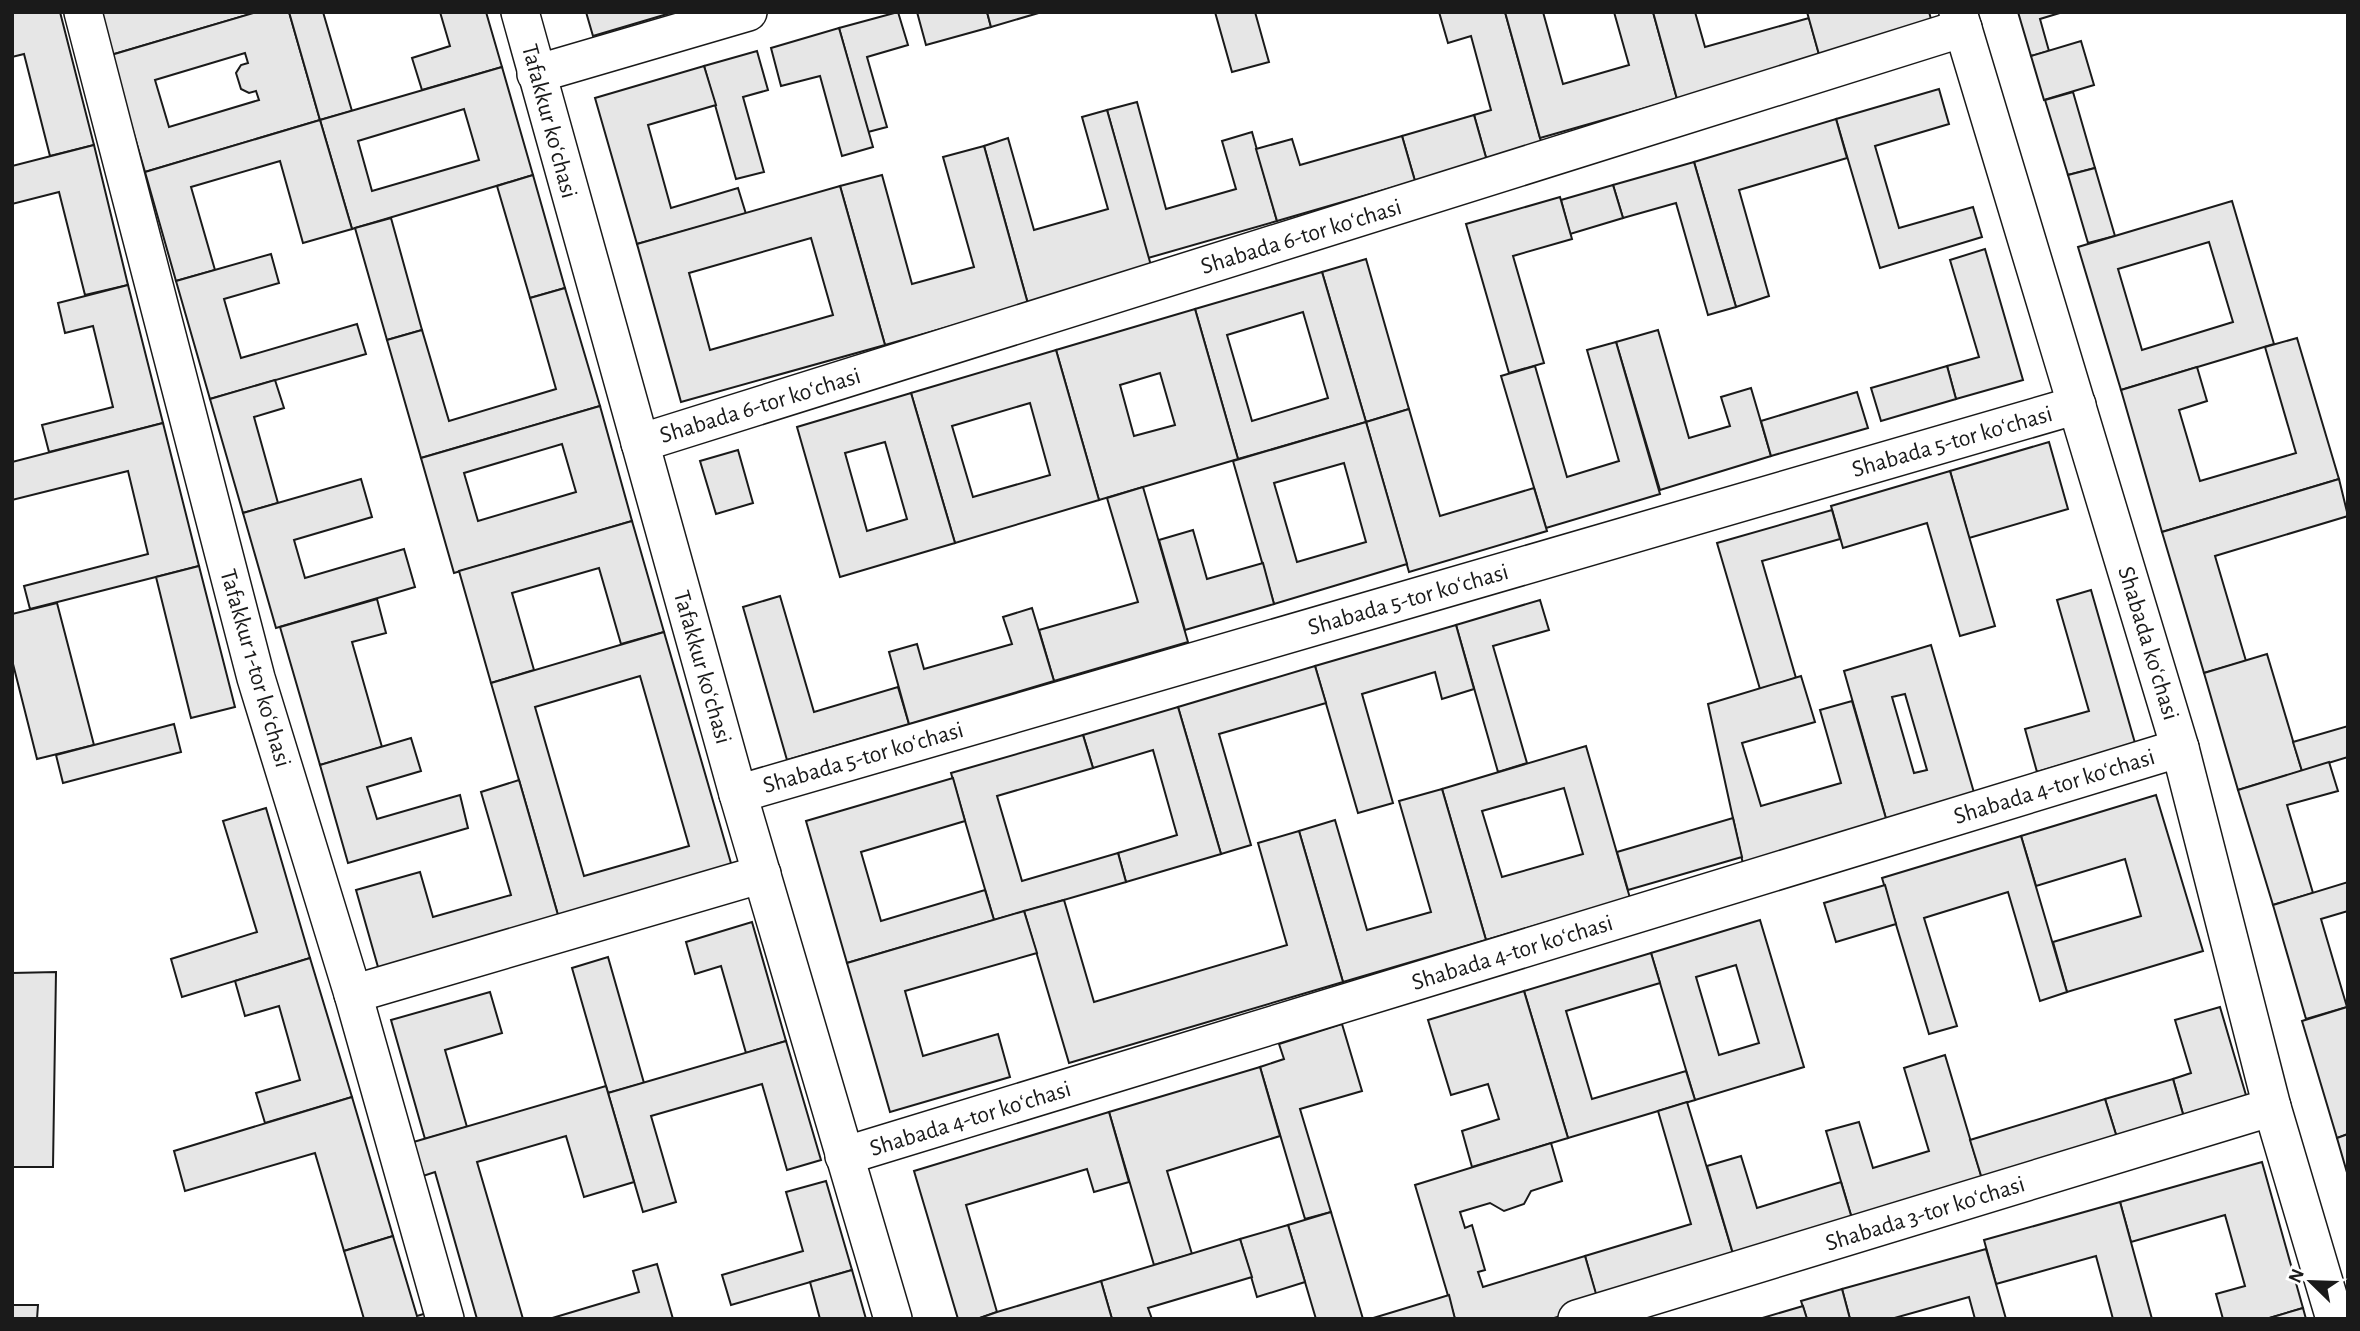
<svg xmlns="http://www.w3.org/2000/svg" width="2360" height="1331" viewBox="0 0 2360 1331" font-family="'Alegreya Sans',sans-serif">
	<rect width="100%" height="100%" fill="#fff"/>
	<g fill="#e6e6e6" stroke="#1a1a1a" stroke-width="2" fill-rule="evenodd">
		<polygon points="60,12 94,145 50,156 24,54 12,57 12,13"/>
		<polygon points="95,12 257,12 111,55"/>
		<path d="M257 12H289L320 120 145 172 111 55ZM245 53 248 63 241 65 236 73 241 89 249 93 256 91 259 100 169 127 155 80Z"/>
		<polygon points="289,12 323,12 352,111 320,120"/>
		<polygon points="440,12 486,12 502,67 422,90 412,58 450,46"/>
		<polygon points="586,12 674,12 593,36"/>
		<polygon points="898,12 908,45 867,57 887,127 868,132 839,28"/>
		<polygon points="917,12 987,12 991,27 926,45"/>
		<polygon points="987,12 1042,12 991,27"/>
		<polygon points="1215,12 1255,12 1269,62 1232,72"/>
		<polygon points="1439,12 1505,12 1542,145 1487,161 1474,115 1491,110 1471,36 1448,43"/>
		<polygon points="1505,12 1543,12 1563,84 1629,65 1614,12 1653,12 1677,99 1540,138"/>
		<polygon points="1653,12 1695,12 1705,47 1809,18 1820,58 1677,99"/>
		<polygon points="1807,12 1929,12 1933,26 1820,58"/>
		<polygon points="2018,12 2063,12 2040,19 2049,51 2031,56"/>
		<polygon points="839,28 873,147 842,156 820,76 781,86 771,48"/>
		<polygon points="2081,41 2094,85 2044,100 2031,56"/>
		<polygon points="757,51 768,90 743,97 764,172 736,179 704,66"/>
		<polygon points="704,66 716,105 648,125 671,208 738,188 746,214 637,244 595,98"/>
		<path d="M502 67 533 175 352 229 320 120ZM464 109 479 160 372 191 358 141Z"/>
		<polygon points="1939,89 1949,124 1875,146 1899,228 1973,207 1982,237 1880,268 1836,119"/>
		<polygon points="2073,92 2095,168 2068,175 2045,100"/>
		<polygon points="1137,102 1166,209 1236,189 1222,141 1252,132 1277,221 1148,258 1107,110"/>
		<polygon points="1107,110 1152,269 1028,304 984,146 1008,138 1034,230 1108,209 1082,117"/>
		<polygon points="1474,115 1487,161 1415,181 1402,136"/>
		<polygon points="1836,119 1847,158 1739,190 1769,296 1736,307 1694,162"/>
		<polygon points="320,120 352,229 303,243 280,161 191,187 215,270 176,281 145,172"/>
		<polygon points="1402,136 1415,181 1277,221 1256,149 1292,139 1300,165"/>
		<polygon points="94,145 128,285 85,295 59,192 12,204 12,166"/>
		<polygon points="984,146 1028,304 885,345 840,186 882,175 912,284 974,267 943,157"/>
		<polygon points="1694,162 1736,307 1708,315 1676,203 1623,218 1613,185"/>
		<polygon points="2095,168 2115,236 2088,243 2068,175"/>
		<polygon points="533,175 565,288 530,298 497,186"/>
		<polygon points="1613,185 1623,218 1570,234 1561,200"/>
		<path d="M840 186 885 345 681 402 637 244ZM811 238 833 315 710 350 689 273Z"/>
		<polygon points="1560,197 1572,239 1513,256 1544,363 1509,373 1466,224"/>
		<path d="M2232 201 2274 344 2121 390 2078 247ZM2209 242 2233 322 2142 350 2118 269Z"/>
		<polygon points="391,218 422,330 387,340 355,228"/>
		<polygon points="1985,249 2023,380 1956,399 1947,366 1979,357 1950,260"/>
		<polygon points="271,254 279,283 224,299 241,358 357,324 366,354 210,399 176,281"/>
		<polygon points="1366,259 1409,409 1366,422 1322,272"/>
		<path d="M1322 272 1366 422 1238 459 1195 309ZM1303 312 1328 398 1252 421 1227 335Z"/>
		<polygon points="128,285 163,423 49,452 42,425 113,407 93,326 65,333 58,303"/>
		<polygon points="565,288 600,406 421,458 387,340 422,330 449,421 556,389 530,298"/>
		<path d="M1195 309 1238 459 1099 500 1056 350ZM1160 373 1175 425 1134 436 1120 385Z"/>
		<polygon points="1658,330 1689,438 1730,426 1721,397 1751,388 1771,456 1660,490 1616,342"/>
		<polygon points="2297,338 2339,479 2162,532 2121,390 2197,367 2207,401 2179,410 2200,481 2296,453 2265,347"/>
		<polygon points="1616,342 1660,494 1546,528 1501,376 1535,366 1567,477 1619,461 1587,350"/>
		<path d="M1056 350 1099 500 955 543 911 393ZM1030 403 1050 475 973 497 952 426Z"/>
		<polygon points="1947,366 1956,399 1881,421 1871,388"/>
		<polygon points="275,380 284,408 254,417 278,503 243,513 210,399"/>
		<polygon points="1857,392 1868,428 1771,456 1761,421"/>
		<path d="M911 393 955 543 840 577 797 427ZM885 442 907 519 867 531 845 453Z"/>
		<path d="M600 406 632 521 454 573 421 458ZM562 444 576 492 478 521 464 473Z"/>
		<polygon points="1409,409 1440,516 1534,488 1547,531 1409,572 1366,422"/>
		<path d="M1366 422 1407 564 1274 604 1233 461ZM1344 463 1366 542 1297 562 1274 483Z"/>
		<polygon points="163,423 199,566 30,609 24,586 148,554 128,471 12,500 12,462"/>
		<polygon points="2049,442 2068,509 1969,538 1950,471"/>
		<polygon points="738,450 753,503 716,514 700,461"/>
		<polygon points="1950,471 1995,626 1960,636 1927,523 1843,548 1831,506"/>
		<polygon points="361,479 372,517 294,540 305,578 404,549 415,587 276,628 243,513"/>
		<polygon points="2339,479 2348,516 2215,556 2246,661 2204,673 2162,532"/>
		<polygon points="1143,487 1188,642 1054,681 1039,630 1138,602 1107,498"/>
		<polygon points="1832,510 1840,539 1762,561 1796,678 1760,689 1717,543"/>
		<polygon points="632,521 664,632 621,644 599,568 512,593 534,670 491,683 459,571"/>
		<polygon points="1193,530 1207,579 1263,563 1274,604 1185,630 1159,540"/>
		<polygon points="199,566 235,707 191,718 156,577"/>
		<polygon points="2091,590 2135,743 2037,772 2025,729 2089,711 2057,600"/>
		<polygon points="780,596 814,712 898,687 909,724 787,760 743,607"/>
		<polygon points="377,599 386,633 352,642 382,747 320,765 280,627"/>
		<polygon points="1540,600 1549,630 1493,646 1527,763 1498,772 1456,625"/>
		<polygon points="57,603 94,745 37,759 12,660 12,614"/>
		<polygon points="1032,608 1054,681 909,724 889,652 917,644 924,669 1012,644 1003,617"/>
		<polygon points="1456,625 1474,689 1442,699 1435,672 1362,694 1393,803 1358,813 1315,666"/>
		<path d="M664 632 733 870 560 922 491 683ZM640 676 689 846 584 876 535 707Z"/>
		<path d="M1931 645 1975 796 1887 822 1844 671ZM1905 694 1927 770 1914 773 1892 697Z"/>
		<polygon points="2267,654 2302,771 2238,790 2204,673"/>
		<polygon points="1315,666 1326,703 1219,734 1251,845 1221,854 1178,707"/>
		<polygon points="1801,676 1815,722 1742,743 1761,806 1841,783 1820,710 1852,701 1887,822 1743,864 1708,704"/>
		<polygon points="1178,707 1221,854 1126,882 1118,853 1177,835 1153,750 1093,768 1083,735"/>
		<polygon points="174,724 181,752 63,783 56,755"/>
		<polygon points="2348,726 2348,757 2302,771 2293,742"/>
		<polygon points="1083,735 1093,768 997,796 1022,881 1118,853 1126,882 994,920 951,773"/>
		<polygon points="411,738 421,771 367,787 377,819 460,795 468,828 348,863 320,765"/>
		<path d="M1586 746 1630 898 1486 940 1442 789ZM1564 788 1583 854 1502 877 1482 811Z"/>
		<polygon points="2329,762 2338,791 2287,805 2313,893 2273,905 2238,790"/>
		<polygon points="953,778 965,821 861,852 881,921 985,890 994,920 847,963 806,821"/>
		<polygon points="519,780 560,922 380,974 356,890 420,872 433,917 511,895 481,792"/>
		<polygon points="1442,789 1486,940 1343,982 1299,831 1335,820 1367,930 1431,912 1399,801"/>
		<polygon points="2156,795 2203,951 2067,992 2053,942 2141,916 2125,859 2036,886 2021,836"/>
		<polygon points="266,808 310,958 182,997 171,959 257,932 223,821"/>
		<polygon points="1733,818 1742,857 1628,890 1617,852"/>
		<polygon points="1299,831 1343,982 1069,1063 1024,911 1064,900 1094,1002 1287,945 1258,843"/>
		<polygon points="2021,836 2067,992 2040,1001 2008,892 1924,918 1957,1026 1929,1034 1882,878"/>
		<polygon points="2348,882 2348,911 2321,919 2347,1007 2306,1019 2273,905"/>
		<polygon points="1885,885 1896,924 1836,942 1824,903"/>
		<polygon points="1024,911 1037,953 905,991 923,1056 998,1034 1010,1077 890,1112 847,963"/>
		<path d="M1760 920 1804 1067 1695 1100 1651 953ZM1736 965 1759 1043 1719 1055 1696 977Z"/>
		<polygon points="752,922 786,1041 746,1053 721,966 695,974 686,942"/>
		<polygon points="1651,953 1660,983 1566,1011 1592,1099 1686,1071 1695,1100 1568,1138 1524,991"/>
		<polygon points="608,957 644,1083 608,1093 572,968"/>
		<polygon points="310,958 352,1097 265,1123 256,1093 300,1080 279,1006 245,1016 235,981"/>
		<polygon points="56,972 53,1167 13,1167 12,973"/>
		<polygon points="1524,991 1568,1138 1472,1167 1462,1131 1499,1119 1488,1084 1451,1095 1428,1020"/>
		<polygon points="490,992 502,1033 445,1050 467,1127 425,1139 391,1020"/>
		<polygon points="2220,1007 2248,1102 2185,1121 2173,1079 2191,1073 2175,1020"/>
		<polygon points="2347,1007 2348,1134 2337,1138 2302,1021"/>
		<polygon points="1342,1024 1362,1091 1300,1109 1331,1212 1305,1219 1260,1067 1284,1059 1279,1044"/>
		<polygon points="786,1041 821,1160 787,1170 762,1084 651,1116 676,1202 643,1212 608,1093"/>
		<polygon points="1945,1055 1983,1182 1853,1222 1826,1131 1859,1122 1873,1168 1929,1151 1904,1068"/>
		<polygon points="1260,1067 1280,1136 1167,1171 1192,1254 1154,1265 1109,1112"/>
		<polygon points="2173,1079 2185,1121 2118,1141 2105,1099"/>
		<polygon points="606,1086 634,1182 584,1197 566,1136 477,1162 523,1319 477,1319 435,1172 420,1177 410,1143"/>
		<polygon points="352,1097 393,1236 344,1251 315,1153 185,1191 174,1151"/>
		<polygon points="2105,1099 2118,1141 1983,1182 1970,1140"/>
		<polygon points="1687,1102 1734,1257 1597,1299 1585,1256 1691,1224 1658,1111"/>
		<polygon points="1109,1112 1129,1182 1094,1192 1087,1169 966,1205 997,1312 977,1319 958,1319 914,1171"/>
		<polygon points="2348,1134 2348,1176 2337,1138"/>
		<polygon points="1551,1143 1562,1181 1531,1191 1524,1204 1504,1211 1490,1203 1460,1212 1465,1228 1472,1225 1485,1270 1478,1272 1483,1287 1585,1256 1599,1304 1551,1319 1455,1319 1415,1185"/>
		<polygon points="1741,1156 1757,1208 1841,1182 1853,1222 1734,1257 1707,1166"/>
		<polygon points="2262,1162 2303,1308 2266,1319 2223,1319 2216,1294 2245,1286 2225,1215 2131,1242 2120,1202"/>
		<polygon points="826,1181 852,1270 731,1305 722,1275 803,1251 786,1192"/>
		<polygon points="2120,1202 2152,1319 2113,1319 2096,1256 1996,1284 1984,1240"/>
		<polygon points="1331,1212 1363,1319 1316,1319 1288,1225"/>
		<polygon points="1288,1225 1305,1282 1257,1297 1240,1239"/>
		<polygon points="393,1236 417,1316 430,1312 432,1319 364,1319 344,1251"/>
		<polygon points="1240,1239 1252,1277 1148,1308 1152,1319 1112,1319 1101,1281"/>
		<polygon points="1986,1249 2006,1319 1975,1319 1969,1297 1891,1319 1850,1319 1842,1289"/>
		<polygon points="657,1264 673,1319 549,1319 639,1292 633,1271"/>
		<polygon points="852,1270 866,1319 820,1319 810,1282"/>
		<polygon points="1101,1281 1112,1319 977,1319 997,1312"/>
		<polygon points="1842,1289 1850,1319 1807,1319 1801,1301"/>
		<polygon points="1449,1295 1455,1319 1370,1319"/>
		<polygon points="12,1305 38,1305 37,1319 12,1319"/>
		<polygon points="1803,1306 1807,1319 1759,1319"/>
		<polygon points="2303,1308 2306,1319 2266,1319"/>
	</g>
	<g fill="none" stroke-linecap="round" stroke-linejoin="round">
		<defs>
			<g id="street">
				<polyline points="83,12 256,678 353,994 445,1319"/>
				<polyline points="520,12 738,794 893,1319"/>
				<polyline points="1958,12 2180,748 2272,1107 2335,1319"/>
				<polyline points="536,74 748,12"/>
				<polyline points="640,443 1963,28"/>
				<polyline points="738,794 2077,405"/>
				<polyline points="353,994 762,874"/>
				<polyline points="844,1156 2180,748"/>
				<polyline points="1577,1319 2272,1107"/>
			</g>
		</defs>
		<use href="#street" stroke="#1a1a1a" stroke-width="40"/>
		<use href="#street" stroke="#fff" stroke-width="37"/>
	</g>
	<g text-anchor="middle" stroke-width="5" stroke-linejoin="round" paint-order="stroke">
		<g font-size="24" fill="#1a1a1a" stroke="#fff">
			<text transform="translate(550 121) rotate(75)" y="8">Tafakkur koʻchasi</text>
			<text transform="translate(1301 236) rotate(-17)" y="8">Shabada 6-tor koʻchasi</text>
			<text transform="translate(760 405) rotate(-17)" y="8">Shabada 6-tor koʻchasi</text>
			<text transform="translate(1952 441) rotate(-16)" y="8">Shabada 5-tor koʻchasi</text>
			<text transform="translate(1408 599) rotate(-16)" y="8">Shabada 5-tor koʻchasi</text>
			<text transform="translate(2149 643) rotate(73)" y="8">Shabada koʻchasi</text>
			<text transform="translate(703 667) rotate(74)" y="8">Tafakkur koʻchasi</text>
			<text transform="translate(256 668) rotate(74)" y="8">Tafakkur 1-tor koʻchasi</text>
			<text transform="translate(863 757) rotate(-16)" y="8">Shabada 5-tor koʻchasi</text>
			<text transform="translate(2054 786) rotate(-17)" y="8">Shabada 4-tor koʻchasi</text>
			<text transform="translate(1512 952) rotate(-17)" y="8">Shabada 4-tor koʻchasi</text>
			<text transform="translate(970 1118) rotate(-17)" y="8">Shabada 4-tor koʻchasi</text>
			<text transform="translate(1925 1213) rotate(-17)" y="8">Shabada 3-tor koʻchasi</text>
		</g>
	</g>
	<rect width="2360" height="1331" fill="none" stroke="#1a1a1a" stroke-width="28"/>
	<g transform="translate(2311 1282) rotate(293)" stroke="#ffffff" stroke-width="5" paint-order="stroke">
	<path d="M0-5L12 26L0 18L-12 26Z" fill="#1a1a1a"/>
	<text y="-10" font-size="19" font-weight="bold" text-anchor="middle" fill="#1a1a1a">N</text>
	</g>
</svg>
